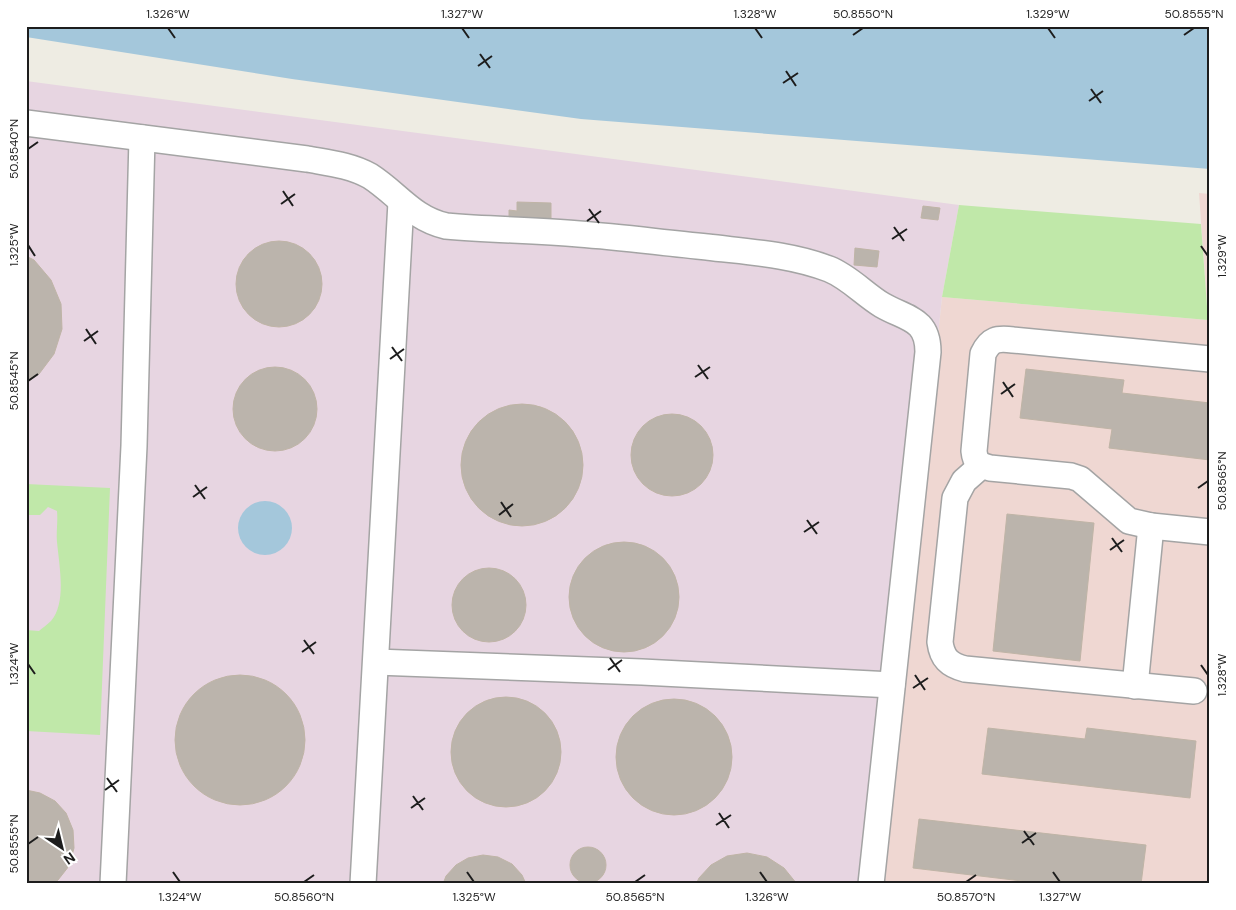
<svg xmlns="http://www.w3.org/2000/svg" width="1236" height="910" viewBox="0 0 1236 910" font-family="'DM Sans',sans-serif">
	<rect width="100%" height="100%" fill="#eeece3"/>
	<polygon fill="#efd7d2" points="1199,193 1210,194 1210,884 881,884 942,297 1208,320"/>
	<polygon fill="#e7d5e1" points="26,81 959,205 942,297 881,884 26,884"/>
	<g fill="#c0e8a9">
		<polygon points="959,205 1201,224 1208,320 942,297"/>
		<path d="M26 484 110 488 100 735 26 731V630L39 631C42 628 47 625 51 621 67 603 59 564 57 542 56 533 58 522 57 511L48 507 40 515H26Z"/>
	</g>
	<g fill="#a4c7db">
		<polygon points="26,26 1210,26 1210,169 581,119 292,79 26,37"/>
		<circle cx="265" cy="528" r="27"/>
	</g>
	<g fill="#bbb4ac" stroke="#bfb4a6">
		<polygon points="517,202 551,203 551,221 509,221 509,210 517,211"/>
		<polygon points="923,206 940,208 938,220 921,218"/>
		<circle cx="279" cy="284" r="43"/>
		<polygon points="855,248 879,251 877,267 854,265"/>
		<polygon points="26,256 34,260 51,280 61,304 62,329 54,354 39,374 26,383"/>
		<circle cx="275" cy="409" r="42"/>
		<polygon points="1026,369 1124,380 1122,393 1210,403 1210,460 1109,448 1112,429 1020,418"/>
		<circle cx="522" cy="465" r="61"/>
		<circle cx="672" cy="455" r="41"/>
		<polygon points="1007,514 1094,523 1080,661 993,651"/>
		<circle cx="624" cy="597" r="55"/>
		<circle cx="489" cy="605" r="37"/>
		<circle cx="240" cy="740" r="65"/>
		<circle cx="506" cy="752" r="55"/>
		<circle cx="674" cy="757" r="58"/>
		<polygon points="988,728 1085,739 1087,728 1196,741 1190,798 982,774"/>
		<polygon points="26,790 40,793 55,801 66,813 73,830 74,848 69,866 58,880 53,884 26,884"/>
		<polygon points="919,819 1146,845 1141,884 1047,884 913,868"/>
		<circle cx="588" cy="865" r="18"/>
		<polygon points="747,853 767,857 784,868 797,884 696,884 699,878 711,865 727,856"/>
		<polygon points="483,855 498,857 512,864 522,875 526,884 443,884 446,876 456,865 468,858"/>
	</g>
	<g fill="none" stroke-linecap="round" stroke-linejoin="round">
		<defs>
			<g id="minor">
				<path d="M26 123 307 159C329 163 350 165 370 176 398 194 412 218 446 226 490 230 535 230 579 234 621 237 664 243 707 247 748 252 790 254 829 269 849 277 864 294 882 305 906 319 928 318 928 352L871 884"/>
				<path d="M1210 359 1013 340C997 338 990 339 983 354L974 451C975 462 979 465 990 468L1071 476 1080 479 1129 521 1151 526 1210 532"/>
				<path d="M981 466 964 481 955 498 940 642C942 658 949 665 965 669L1194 691"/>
				<polyline points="376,662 642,672 892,685"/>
				<polyline points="1135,686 1151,526"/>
				<polyline points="113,884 134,446 142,138"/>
				<polyline points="363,884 401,202"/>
			</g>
		</defs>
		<use href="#minor" stroke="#a4a4a4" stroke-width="28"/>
		<use href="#minor" stroke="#fff" stroke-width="25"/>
	</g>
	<path fill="none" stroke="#1d1d1d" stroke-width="2" d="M168 28 175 38M462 28 469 38M755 28 762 38M1048 28 1055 38M853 35 863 28M1184 35 1194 28M480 54 490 68M478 66 492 56M786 71 796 86M783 83 798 73M1091 89 1101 103M1089 101 1103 91M28 149 38 142M283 191 293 206M281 204 295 194M589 209 599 223M587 221 601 211M894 227 904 241M892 239 907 229M28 245 35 256M1201 246 1208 256M86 329 96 344M84 341 98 331M392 347 402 361M390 359 404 349M698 365 708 379M695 377 710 367M28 381 38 374M1003 382 1013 397M1001 394 1015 384M195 485 205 499M1198 488 1208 481M193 497 207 487M501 502 511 517M499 515 513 504M807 520 817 534M804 532 819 522M1112 538 1122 552M1110 550 1124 540M304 640 314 654M302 652 316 642M610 658 620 672M28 664 35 674M1201 665 1208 675M608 670 622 660M915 675 925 690M913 688 928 678M107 778 117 792M105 790 119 780M413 796 423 810M411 808 425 798M719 813 729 828M716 825 731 815M1024 831 1034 845M1022 843 1036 833M28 844 38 837M173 872 180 882M467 872 474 882M760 872 767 882M1053 872 1060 882M304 882 314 875M635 882 645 875M966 882 976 875"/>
	<rect width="1236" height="910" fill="none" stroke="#ffffff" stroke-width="55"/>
	<g transform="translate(62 848) rotate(145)" stroke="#ffffff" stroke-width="4" paint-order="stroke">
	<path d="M0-4L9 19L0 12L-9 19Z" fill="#1d1d1d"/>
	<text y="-8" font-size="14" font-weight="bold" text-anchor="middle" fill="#1d1d1d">N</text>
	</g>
	<rect x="28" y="28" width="1180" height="854" fill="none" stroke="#1d1d1d" stroke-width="2"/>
	<g font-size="12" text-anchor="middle" fill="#1d1d1d">
		<text x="168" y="18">1.326°W</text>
		<text x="462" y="18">1.327°W</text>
		<text x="755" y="18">1.328°W</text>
		<text x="863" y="18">50.8550°N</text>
		<text x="1048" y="18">1.329°W</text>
		<text x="1194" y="18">50.8555°N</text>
		<text transform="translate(14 149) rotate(-90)" y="4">50.8540°N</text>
		<text transform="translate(14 245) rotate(-90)" y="4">1.325°W</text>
		<text transform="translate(1222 256) rotate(-90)" y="4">1.329°W</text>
		<text transform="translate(14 381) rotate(-90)" y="4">50.8545°N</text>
		<text transform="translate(1222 481) rotate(-90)" y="4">50.8565°N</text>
		<text transform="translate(14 664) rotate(-90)" y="4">1.324°W</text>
		<text transform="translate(1222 675) rotate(-90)" y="4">1.328°W</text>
		<text transform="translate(14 844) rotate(-90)" y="4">50.8555°N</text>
		<text x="180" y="901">1.324°W</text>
		<text x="304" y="901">50.8560°N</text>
		<text x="474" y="901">1.325°W</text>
		<text x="635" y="901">50.8565°N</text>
		<text x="767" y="901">1.326°W</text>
		<text x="966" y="901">50.8570°N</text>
		<text x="1060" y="901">1.327°W</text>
	</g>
</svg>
